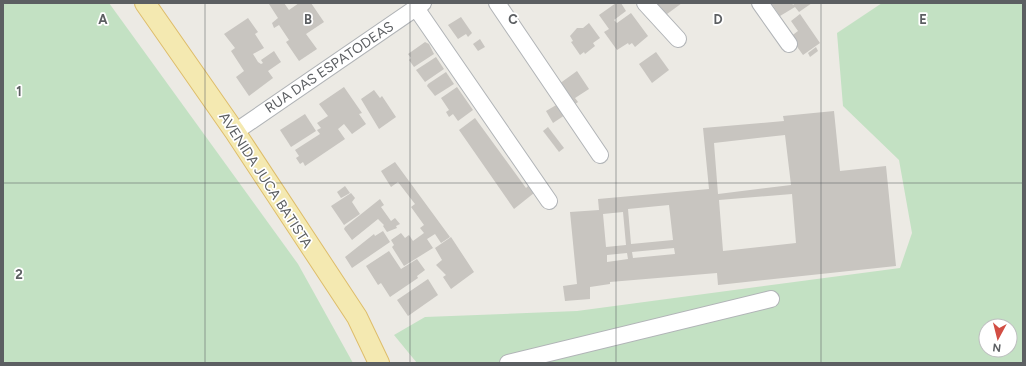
<svg xmlns="http://www.w3.org/2000/svg" width="1026" height="366" viewBox="0 0 1026 366" font-family="Figtree,sans-serif">
	<rect width="100%" height="100%" fill="#eceae4"/>
	<g fill="#c3e1c3" fill-rule="evenodd">
		<polygon points="3,3 109,3 298,264 353,363 3,363"/>
		<path d="M882 3H1023V363H417L394 335 425 317 577 311 900 268 912 233 899 160 843 106 837 33ZM986 326H1010V350H986Z"/>
	</g>
	<g fill="#c8c5c0" fill-rule="evenodd">
		<polygon points="270,3 284,3 289,10 299,3 311,3 324,22 306,34 317,49 299,61 286,42 289,40 279,25 274,28 272,23 278,18 269,4"/>
		<polygon points="616,3 621,3 626,11 614,20 617,23 631,13 648,36 635,47 632,43 629,45 628,43 617,50 604,32 609,29 599,15"/>
		<polygon points="654,3 682,3 663,17"/>
		<polygon points="771,3 792,3 793,5 795,3 812,3 799,12 795,7 780,16"/>
		<polygon points="800,14 820,43 803,55 790,37 798,31 791,21"/>
		<polygon points="461,17 472,33 468,37 466,34 458,39 448,25"/>
		<polygon points="248,18 258,32 255,34 264,48 253,54 258,62 261,64 263,63 261,60 274,51 281,62 268,71 273,78 249,96 236,77 244,71 231,51 235,48 224,34"/>
		<polygon points="589,23 600,38 593,43 595,46 585,54 584,52 580,55 571,42 573,41 570,36 577,28 583,28"/>
		<polygon points="480,39 485,47 478,51 473,44"/>
		<polygon points="425,42 429,44 434,54 414,67 409,60 411,58 408,54"/>
		<polygon points="816,47 818,51 810,57 808,53"/>
		<polygon points="656,52 669,70 652,83 639,64"/>
		<polygon points="436,57 444,69 425,82 416,70"/>
		<polygon points="577,71 589,89 575,98 578,102 571,107 559,84"/>
		<polygon points="446,72 454,84 435,96 427,86 428,84"/>
		<polygon points="344,87 362,113 359,114 366,124 352,134 344,124 338,129 345,139 305,166 303,162 300,164 296,158 299,156 295,150 320,134 317,130 321,128 317,123 328,116 319,104"/>
		<polygon points="457,87 473,110 458,121 453,114 449,117 446,112 449,110 441,98"/>
		<polygon points="374,90 380,98 382,96 396,117 379,129 361,99"/>
		<polygon points="558,104 565,115 553,123 546,111"/>
		<path d="M834 111 840 171 886 166 896 266 718 285 717 273 610 282V284L590 287V299L565 301 563 286 577 284 570 212 599 210 598 199 709 189 703 128 784 121 783 116ZM785 135 791 185 718 194 714 143ZM792 194 796 243 723 251 719 200ZM669 205 673 240 631 244 628 209ZM623 212 626 245 606 247 603 214ZM674 248 675 254 633 258 632 252ZM627 253 628 259 607 262V255Z"/>
		<polygon points="305,114 316,131 291,147 280,130"/>
		<polygon points="475,118 526,188 529,185 534,193 514,209 459,130"/>
		<polygon points="548,127 564,148 559,152 543,131"/>
		<polygon points="395,162 450,237 441,243 435,234 427,239 433,248 404,266 392,247 394,245 391,240 401,233 405,238 409,235 413,241 424,233 420,228 424,225 411,207 415,204 398,182 391,187 381,171"/>
		<polygon points="345,186 350,193 341,198 337,192"/>
		<polygon points="351,193 355,198 352,202 360,214 344,225 331,206"/>
		<polygon points="380,199 384,205 381,207 391,221 395,218 400,224 396,226 397,228 387,232 383,226 384,225 378,219 352,240 344,229 345,227"/>
		<polygon points="383,231 390,242 352,268 345,257 374,234 375,236"/>
		<polygon points="451,237 474,272 451,289 443,277 446,275 436,265 442,260 435,248"/>
		<polygon points="389,251 401,269 417,259 425,270 417,276 418,278 390,297 381,283 378,285 366,266"/>
		<polygon points="428,279 438,295 408,316 397,300"/>
	</g>
	<g fill="none" stroke-linecap="round" stroke-linejoin="round">
		<defs>
			<g id="minor">
				<polyline points="497,3 600,155"/>
				<polyline points="645,3 678,39"/>
				<polyline points="760,3 789,44"/>
				<polyline points="416,8 549,201"/>
				<polyline points="235,132 423,3"/>
				<polyline points="508,363 771,299"/>
			</g>
			<polyline id="major" points="145,3 235,132 357,317 379,363"/>
		</defs>
		<use href="#minor" stroke="#b1b4b7" stroke-width="18"/>
		<use href="#major" stroke="#debd6b" stroke-width="22"/>
		<use href="#minor" stroke="#fff" stroke-width="16"/>
		<use href="#major" stroke="#f4e9b1" stroke-width="20"/>
	</g>
	<path fill="none" stroke="#5c5f62" stroke-width="1" stroke-opacity="0.55" d="M205 3V363M410 3V363M616 3V363M821 3V363M3 183H1023"/>
	<g text-anchor="middle" stroke-width="3.5" stroke-linejoin="round" paint-order="stroke">
		<g font-size="14" fill="#5c5f62" stroke="#fff">
			<text transform="translate(329 67) rotate(-34)" y="5">RUA DAS ESPATODEAS</text>
			<text transform="translate(266 180) rotate(57)" y="5">AVENIDA JUCA BATISTA</text>
		</g>
	</g>
	<g font-size="13" text-anchor="middle" font-weight="bold" fill="#5c5f62" stroke="#fff" stroke-width="3.5" stroke-linejoin="round" paint-order="stroke">
		<text x="103" y="24">A</text>
		<text x="308" y="24">B</text>
		<text x="513" y="24">C</text>
		<text x="718" y="24">D</text>
		<text x="923" y="24">E</text>
		<text x="19" y="96">1</text>
		<text x="19" y="279">2</text>
	</g>
	<rect width="1026" height="366" fill="none" stroke="#5c5f62" stroke-width="8"/>
	<g transform="translate(998 338) rotate(187)"><circle r="19" fill="#ffffff" stroke="#bebfc0"/>
	<path d="M0-3L7 15L0 10L-7 15Z" fill="#d24e44"/>
	<text y="-6" font-size="11" font-weight="bold" text-anchor="middle" fill="#5c5f62">N</text>
	</g>
</svg>
